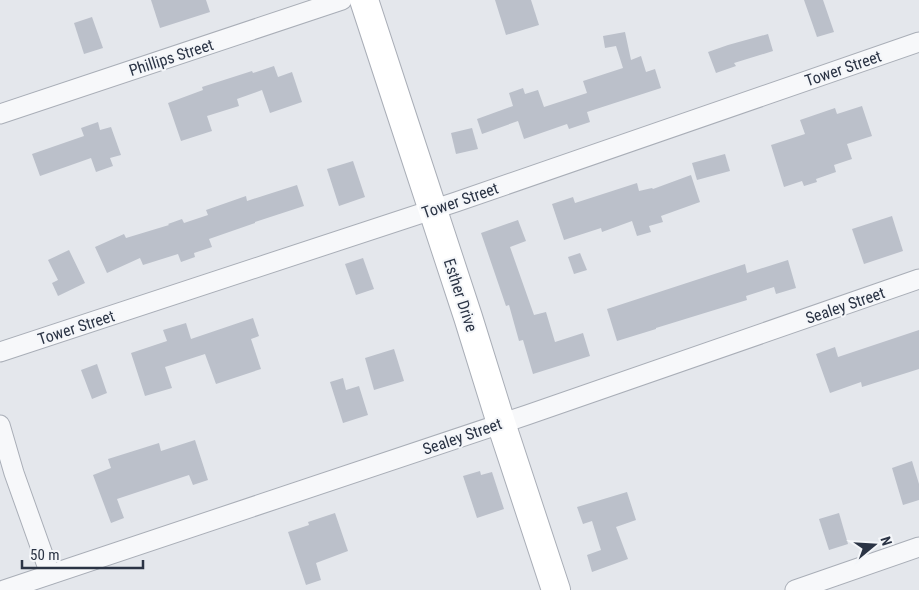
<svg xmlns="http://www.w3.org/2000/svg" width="919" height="590" viewBox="0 0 919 590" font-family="'Roboto Condensed',sans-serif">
	<rect width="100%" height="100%" fill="#e4e7ec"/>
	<g fill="#bbc0ca">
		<polygon points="151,0 206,0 210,12 160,28"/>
		<polygon points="495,0 531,0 539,25 506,35"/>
		<polygon points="804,0 823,0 834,32 817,37"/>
		<polygon points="92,17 103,48 84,54 74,23"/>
		<polygon points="625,32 631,60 641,56 646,72 655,69 661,88 587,112 590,122 569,129 567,124 524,139 518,121 482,134 477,119 513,106 509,93 523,88 525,94 538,90 544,107 587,93 583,81 623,68 616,46 605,48 603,36"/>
		<polygon points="768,34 773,51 734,63 736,66 716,73 708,52 728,45"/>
		<polygon points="274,66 278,77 292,72 302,102 270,113 262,90 237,99 239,106 207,116 212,131 181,141 168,103 203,90 202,87 252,71 253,73"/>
		<polygon points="862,106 872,136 847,144 852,159 834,165 836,172 816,179 817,182 804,186 802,181 784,187 771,145 805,134 800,120 835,108 837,114"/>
		<polygon points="98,122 100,130 111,127 121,155 110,158 113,166 96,172 91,158 40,176 32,154 84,136 81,128"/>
		<polygon points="472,128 478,149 456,154 451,133"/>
		<polygon points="725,154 730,171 697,180 692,163"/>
		<polygon points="353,161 365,197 339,206 327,169"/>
		<polygon points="691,175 700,202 661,216 663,222 649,226 651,232 637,236 632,221 602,232 601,228 564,240 552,204 573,197 575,203 637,183 639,191 652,188 653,189"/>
		<polygon points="297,185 304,206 255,222 255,223 209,239 212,247 194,253 195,257 181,262 178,254 143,265 140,258 107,273 95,247 124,234 126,238 169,225 168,224 182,219 184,223 208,215 206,210 246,196 247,201"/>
		<polygon points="892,216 903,251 864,264 852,229"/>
		<polygon points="518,220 526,241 510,247 534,315 546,312 555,342 583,333 590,356 533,374 523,340 519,341 509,305 506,306 481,233"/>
		<polygon points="69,250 85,283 58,296 52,283 58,280 48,260"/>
		<polygon points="580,253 587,270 574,274 568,257"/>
		<polygon points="363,258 374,289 356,295 345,264"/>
		<polygon points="788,260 796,288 776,294 774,287 746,296 747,300 656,328 656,329 617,341 607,309 745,264 747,273"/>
		<polygon points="253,318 259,336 251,339 261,369 216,384 205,354 165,367 172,388 145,396 131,353 167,341 163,330 186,323 191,339"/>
		<polygon points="919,330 919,369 862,387 861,382 830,393 816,354 835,347 838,357"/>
		<polygon points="394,349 404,381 374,390 365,358"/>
		<polygon points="97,364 107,393 92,399 81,370"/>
		<polygon points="343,378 346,390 359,386 368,415 343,423 330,382"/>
		<polygon points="195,440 208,480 193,485 189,475 117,499 124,518 111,523 93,475 111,468 108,459 159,443 161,451"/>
		<polygon points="912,461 919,484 919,500 903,505 892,468"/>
		<polygon points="480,471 481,475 492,472 504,509 477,518 463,476"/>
		<polygon points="627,492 636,520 616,527 628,559 592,572 587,555 601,550 592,521 583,524 577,507"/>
		<polygon points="335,513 348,551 316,563 321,580 306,585 288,532 309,525 308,522"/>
		<polygon points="839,513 848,544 829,550 819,519"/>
	</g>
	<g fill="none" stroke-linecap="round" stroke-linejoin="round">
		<defs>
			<g id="street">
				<polyline points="0,114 342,0"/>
				<polyline points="0,352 456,202 919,42"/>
				<polyline points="0,425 14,473 50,574"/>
				<polyline points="4,590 527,415 919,279"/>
				<polyline points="795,590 919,547"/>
			</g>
			<polyline id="secondary" points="364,0 399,107 468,317 501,423 556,590"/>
		</defs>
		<use href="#street" stroke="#a9aeb7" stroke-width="21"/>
		<use href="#secondary" stroke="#a9aeb7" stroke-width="30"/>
		<use href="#street" stroke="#f7f8fa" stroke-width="19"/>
		<use href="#secondary" stroke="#fff" stroke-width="28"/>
	</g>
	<g text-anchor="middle" stroke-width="4" stroke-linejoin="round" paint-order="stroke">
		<g font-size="16" fill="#2b3445" stroke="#f4f6f9">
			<text transform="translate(171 57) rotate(-18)" y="6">Phillips Street</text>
			<text transform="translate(843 68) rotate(-19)" y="6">Tower Street</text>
			<text transform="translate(460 200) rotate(-19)" y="6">Tower Street</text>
			<text transform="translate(461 295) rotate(72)" y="6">Esther Drive</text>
			<text transform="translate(845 305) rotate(-19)" y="6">Sealey Street</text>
			<text transform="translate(76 327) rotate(-18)" y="6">Tower Street</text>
			<text transform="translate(462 436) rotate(-19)" y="6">Sealey Street</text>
		</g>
	</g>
	<g transform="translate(874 545) rotate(72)" stroke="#f4f6f9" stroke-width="4" paint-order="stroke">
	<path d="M0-4L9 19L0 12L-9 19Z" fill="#2b3445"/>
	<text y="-8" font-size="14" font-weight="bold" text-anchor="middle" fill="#2b3445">N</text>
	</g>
	<path d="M22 560v8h121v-8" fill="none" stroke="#2b3445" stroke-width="2.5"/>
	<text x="30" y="560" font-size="15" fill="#2b3445" stroke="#f4f6f9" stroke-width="4" paint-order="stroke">50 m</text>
</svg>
